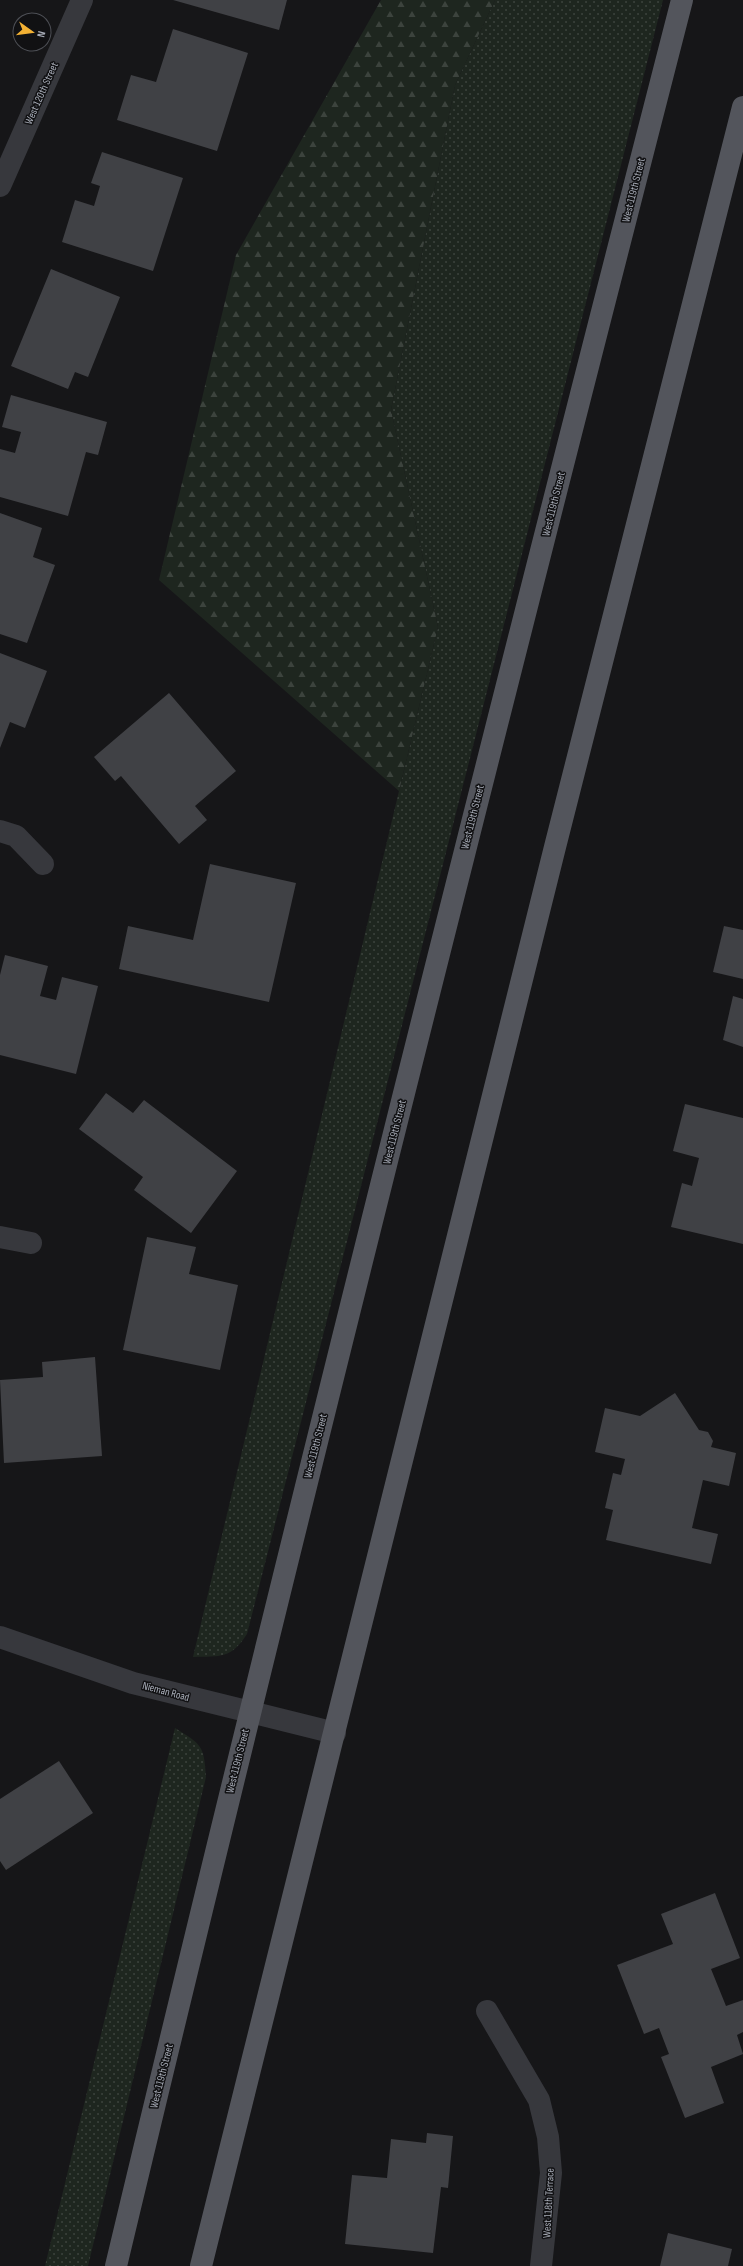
<svg xmlns="http://www.w3.org/2000/svg" width="743" height="2266" viewBox="0 0 743 2266" font-family="'Sofia Sans Condensed',sans-serif">
	<defs>
		<pattern id="grass-dots" width="8" height="8" patternUnits="userSpaceOnUse"><rect width="8" height="8" fill="#1e261f"/><path d="M2 2h.1M6 6h.1" fill="none" stroke="#3c433d" stroke-width="1.8" stroke-linecap="round"/></pattern>
		<pattern id="forest-firs" width="22" height="20" patternUnits="userSpaceOnUse"><rect width="22" height="20" fill="#1e261f"/><path d="M5 1l3.5 6h-7zM16 11l3.5 6h-7z" fill="#3c433d"/></pattern>
	</defs>
	<rect width="100%" height="100%" fill="#161618"/>
	<g fill="url(#grass-dots)">
		<path d="M495 0H663L247 1634C231 1659 221 1656 193 1657L438 627 391 410 455 85Z"/>
		<path d="M175 1728C202 1745 204 1745 206 1777L88 2266H45Z"/>
	</g>
	<polygon fill="url(#forest-firs)" points="381,0 495,0 455,85 391,410 438,627 399,791 159,580 236,255"/>
	<g fill="#404145">
		<polygon points="173,0 287,0 279,30"/>
		<polygon points="173,29 248,53 217,151 117,120 131,75 156,82"/>
		<polygon points="102,152 183,178 153,271 62,242 75,200 94,206 100,186 91,183"/>
		<polygon points="51,269 120,297 88,377 75,372 68,389 11,366"/>
		<polygon points="11,395 107,422 98,455 86,452 68,516 0,497 0,449 15,453 21,432 2,427"/>
		<polygon points="0,513 42,528 33,557 55,565 27,643 0,634"/>
		<polygon points="0,653 47,671 25,728 10,722 0,748"/>
		<polygon points="169,693 236,771 195,806 207,820 179,844 121,776 115,781 94,757"/>
		<polygon points="210,864 296,883 269,1002 119,969 128,926 193,940"/>
		<polygon points="724,926 743,930 743,979 713,972"/>
		<polygon points="5,955 48,966 40,996 56,1000 62,977 98,986 76,1074 0,1055 0,975"/>
		<polygon points="733,996 743,999 743,1047 723,1040"/>
		<polygon points="106,1093 133,1113 144,1100 237,1171 191,1233 134,1190 143,1177 79,1129"/>
		<polygon points="685,1104 743,1118 743,1244 671,1227 682,1183 692,1186 699,1158 673,1151"/>
		<polygon points="147,1237 196,1247 189,1274 238,1285 220,1370 123,1350"/>
		<polygon points="95,1357 102,1456 4,1463 0,1380 43,1377 42,1362"/>
		<polygon points="675,1393 699,1430 708,1432 713,1441 711,1447 736,1453 729,1486 703,1480 692,1528 718,1534 711,1564 606,1540 613,1510 605,1508 613,1473 621,1475 625,1459 595,1452 605,1408 640,1416"/>
		<polygon points="59,1761 93,1813 6,1870 0,1861 0,1799"/>
		<polygon points="715,1893 740,1958 711,1969 726,2006 743,2000 743,2032 737,2035 743,2054 711,2067 724,2103 685,2118 661,2057 669,2054 659,2028 644,2034 617,1965 673,1944 661,1914"/>
		<polygon points="427,2133 453,2136 448,2188 441,2187 433,2253 345,2244 352,2175 387,2178 391,2139 426,2143"/>
		<polygon points="668,2233 732,2249 728,2266 660,2266"/>
	</g>
	<g fill="none" stroke-linecap="round" stroke-linejoin="round">
		<g stroke="#37383d" stroke-width="22">
			<polyline points="0,186 82,0"/>
			<polyline points="0,831 16,836 43,864"/>
			<polyline points="0,1237 31,1243"/>
			<polyline points="0,1637 133,1683 335,1733"/>
			<polyline points="487,2011 539,2100 548,2137 551,2173 541,2266"/>
		</g>
		<g stroke="#53555c" stroke-width="22">
			<path d="M116 2266C297 1509 488 754 682 0"/>
			<polyline points="201,2266 555,847 743,107"/>
		</g>
	</g>
	<g text-anchor="middle" stroke-width="3" stroke-linejoin="round" paint-order="stroke">
		<g font-size="11" fill="#a8adb8" stroke="#111113">
			<text transform="translate(41 93) rotate(-66)" y="4">West 120th Street</text>
			<text transform="translate(633 190) rotate(-76)" y="4">West 119th Street</text>
			<text transform="translate(553 504) rotate(-76)" y="4">West 119th Street</text>
			<text transform="translate(472 817) rotate(-76)" y="4">West 119th Street</text>
			<text transform="translate(394 1132) rotate(-76)" y="4">West 119th Street</text>
			<text transform="translate(315 1446) rotate(-76)" y="4">West 119th Street</text>
			<text transform="translate(166 1691) rotate(15)" y="4">Nieman Road</text>
			<text transform="translate(237 1761) rotate(-76)" y="4">West 119th Street</text>
			<text transform="translate(161 2076) rotate(-76)" y="4">West 119th Street</text>
			<text transform="translate(548 2203) rotate(-87)" y="4">West 118th Terrace</text>
		</g>
	</g>
	<g transform="translate(32 32) rotate(104)"><circle r="19" fill="#111113" stroke="#4d4f55"/>
	<path d="M0-3L7 15L0 10L-7 15Z" fill="#f2b134"/>
	<text y="-6" font-size="11" font-weight="bold" text-anchor="middle" fill="#a8adb8">N</text>
	</g>
</svg>
